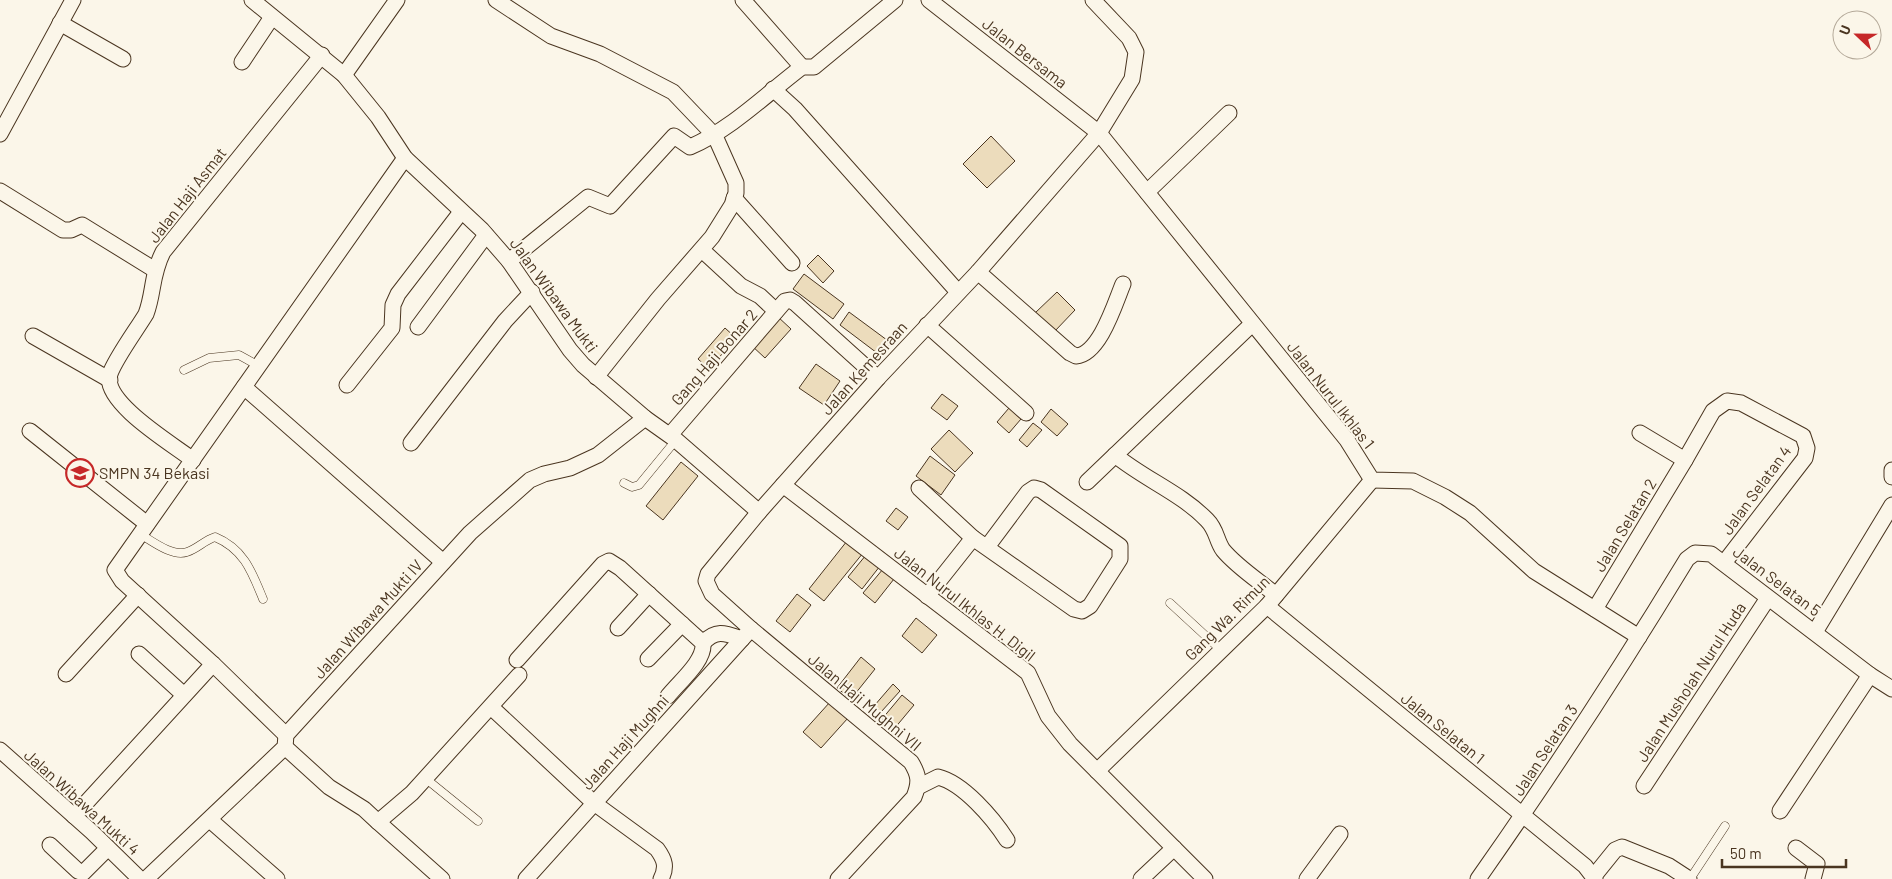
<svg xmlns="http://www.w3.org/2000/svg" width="1892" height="879" viewBox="0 0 1892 879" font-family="Barlow,sans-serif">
	<rect width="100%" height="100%" fill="#fbf6e9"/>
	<g fill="#ecdcbc" stroke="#4a3520">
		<polygon points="991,136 1015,161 987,188 963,164"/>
		<polygon points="818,255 834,271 823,283 807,266"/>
		<polygon points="804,274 844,304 833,319 793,289"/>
		<polygon points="1057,292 1075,310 1054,332 1035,313"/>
		<polygon points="849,312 891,343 881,356 840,325"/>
		<polygon points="777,316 791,329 765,358 751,345"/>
		<polygon points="725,328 736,338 709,369 698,359"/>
		<polygon points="816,364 840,381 824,405 799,388"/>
		<polygon points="942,394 958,406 947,420 931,408"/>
		<polygon points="1009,408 1021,419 1009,433 997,422"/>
		<polygon points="1051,409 1068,424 1057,436 1041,422"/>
		<polygon points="1033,423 1042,430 1027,447 1019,440"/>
		<polygon points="949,430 973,453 955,472 931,449"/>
		<polygon points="930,456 955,475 941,495 916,476"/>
		<polygon points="681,462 698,476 663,520 646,506"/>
		<polygon points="896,508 908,517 898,530 886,521"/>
		<polygon points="847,541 863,553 824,601 809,589"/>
		<polygon points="866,555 880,566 862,589 848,577"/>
		<polygon points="883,569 894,579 875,603 863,593"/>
		<polygon points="797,594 811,605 790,632 776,621"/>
		<polygon points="916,618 937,635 922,653 902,636"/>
		<polygon points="861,657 875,669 851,699 837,688"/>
		<polygon points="893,684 900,691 881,712 874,706"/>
		<polygon points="902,695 914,705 894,729 882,719"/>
		<polygon points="830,702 848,718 821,748 803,732"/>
	</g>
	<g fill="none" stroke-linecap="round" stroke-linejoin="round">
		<defs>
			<g id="service">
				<polyline points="184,370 209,358 239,355 259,366"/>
				<polyline points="624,483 632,487 639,485 676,440"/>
				<path d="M140 534C152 541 172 557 187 552 197 549 205 540 215 537 244 549 252 572 263 599"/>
				<polyline points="1170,603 1221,650"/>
				<polyline points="425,778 478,821"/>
				<polyline points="1690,879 1725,826"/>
			</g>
			<g id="minor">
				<polyline points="252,0 344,75 378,117 405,158 482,230 509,261 570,350 583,365 645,418 676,440 759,512"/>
				<polyline points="496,0 551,36 600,54 673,92 715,136 736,183 736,193 732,205 712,237 658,299 596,377"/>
				<polyline points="743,0 802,67"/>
				<polyline points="929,0 1099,133 1347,440 1372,480 1413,481 1445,497 1470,513 1534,571 1639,637"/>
				<polyline points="60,23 123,59"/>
				<polyline points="242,62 272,17"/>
				<polyline points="344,75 397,0"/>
				<polyline points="773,89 795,109 958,292"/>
				<polyline points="0,134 73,0"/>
				<polyline points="0,191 63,230 71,230 82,225 155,270"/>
				<polyline points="1147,192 1229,113"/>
				<polyline points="734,198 792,263"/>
				<polyline points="702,250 741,286 760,296 776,311"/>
				<path d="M509 261 588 197 610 206 674 136 690 147C733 128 765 95 802 67H814L895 0"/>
				<path d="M978 272 1070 353 1076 356C1100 354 1115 303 1123 284"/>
				<polyline points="927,325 1026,413"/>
				<polyline points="418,327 486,235"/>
				<polyline points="33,336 110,380"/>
				<polyline points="347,385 392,328 393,305 398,294 461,212"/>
				<polyline points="244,387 443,562"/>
				<polyline points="30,431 147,524"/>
				<polyline points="1640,433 1685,460 1713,411 1727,401 1741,403 1803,436 1807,448 1805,458 1724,563"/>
				<polyline points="670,435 785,301 790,300 795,303 878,378"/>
				<polyline points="411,443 505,321 532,292"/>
				<path d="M1115 455C1144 479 1181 493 1207 520 1217 530 1216 540 1223 550 1237 567 1259 581 1276 595"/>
				<path d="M193 460C174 445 101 402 110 374 115 359 137 329 146 314 154 293 151 276 163 252L322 55"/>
				<polyline points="1892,470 1892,477"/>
				<polyline points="1087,482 1252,324"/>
				<polyline points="783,485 1028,673 1048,716 1070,744 1205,879"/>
				<polyline points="919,488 973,538"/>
				<polyline points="927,596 973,538 1074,609 1082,611 1090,606 1120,559 1120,546 1041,490 1034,488 1028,492 987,547"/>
				<polyline points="1267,606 1585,866 1595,879"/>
				<polyline points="1595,609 1685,460"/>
				<polyline points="618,628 649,594"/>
				<polyline points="1815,632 1892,505"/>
				<path d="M703 643C716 629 725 633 742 639"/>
				<polyline points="139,654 184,695"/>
				<polyline points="648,659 682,624"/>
				<path d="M517 660 603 564 609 561 620 568 703 643C705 661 679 682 668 696"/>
				<polyline points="66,674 138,595"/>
				<path d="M491 707 594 803 657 849C665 860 667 867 661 879"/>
				<polyline points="286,735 213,664 122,581 115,570 405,158"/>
				<polyline points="285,747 329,787 364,809 378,822 412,793 519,675"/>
				<polyline points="0,750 92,832 140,879"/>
				<polyline points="1097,771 1267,606 1372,480"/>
				<polyline points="1644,786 1768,598"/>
				<path d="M918 787 938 777C963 783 993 818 1007 840"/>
				<polyline points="1780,811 1870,675"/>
				<polyline points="74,816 213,664"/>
				<polyline points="210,820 277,879"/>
				<polyline points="378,822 442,879"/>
				<polyline points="50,845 78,871 83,873 108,848"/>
				<polyline points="1796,848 1817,864 1813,879"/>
				<polyline points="1594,876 1615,850 1622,847 1669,866 1689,879"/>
				<polyline points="146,879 285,747 286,735 470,533 530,480 544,474 570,468 598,455 645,418"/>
				<polyline points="526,879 751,629"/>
				<path d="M838 879 914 797C920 782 919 775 911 762L751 629 712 594 706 581 708 574 759 512 878 378 978 272 1099 133 1132 79 1136 52 1129 38 1093 0"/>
				<polyline points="1141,879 1174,848"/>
				<polyline points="1307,879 1340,834"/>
				<path d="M1478 879C1551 775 1621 668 1687 559L1695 553 1711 554 1870 675 1892 689"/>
			</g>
		</defs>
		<use href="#service" stroke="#4a3520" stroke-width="9"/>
		<use href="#minor" stroke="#4a3520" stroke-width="17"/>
		<use href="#service" stroke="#fbf6e9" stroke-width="8"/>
		<use href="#minor" stroke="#fbf6e9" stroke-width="15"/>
	</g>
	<defs>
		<symbol id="school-ring" viewBox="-11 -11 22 22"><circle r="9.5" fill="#fbf6e9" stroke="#c62828" stroke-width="1.5"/><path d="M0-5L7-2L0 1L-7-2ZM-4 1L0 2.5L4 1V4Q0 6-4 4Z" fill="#c62828"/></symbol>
	</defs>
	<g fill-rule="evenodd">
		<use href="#school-ring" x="64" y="457" width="32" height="32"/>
	</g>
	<g text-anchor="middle" stroke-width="4" stroke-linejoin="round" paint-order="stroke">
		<g font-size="16" fill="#4a3520" stroke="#fbf6e9">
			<text transform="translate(1025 53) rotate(38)" y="6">Jalan Bersama</text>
			<text transform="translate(187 195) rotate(-52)" y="6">Jalan Haji Asmat</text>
			<text transform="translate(554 295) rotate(54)" y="6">Jalan Wibawa Mukti</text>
			<text transform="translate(714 357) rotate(-49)" y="6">Gang Haji Bonar 2</text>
			<text transform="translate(864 368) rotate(-48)" y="6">Jalan Kemesraan</text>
			<text transform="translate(1331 395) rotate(52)" y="6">Jalan Nurul Ikhlas 1</text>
			<text transform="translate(1756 490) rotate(-54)" y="6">Jalan Selatan 4</text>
			<text transform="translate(1625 525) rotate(-59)" y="6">Jalan Selatan 2</text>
			<text transform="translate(1777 581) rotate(37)" y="6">Jalan Selatan 5</text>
			<text transform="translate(965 604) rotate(38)" y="6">Jalan Nurul Ikhlas H. Digil</text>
			<text transform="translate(1227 618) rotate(-45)" y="6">Gang Wa. Rimun</text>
			<text transform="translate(368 619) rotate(-48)" y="6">Jalan Wibawa Mukti IV</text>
			<text transform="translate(1691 682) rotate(-57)" y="6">Jalan Musholah Nurul Huda</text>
			<text transform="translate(865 702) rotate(40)" y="6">Jalan Haji Mughni VII</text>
			<text transform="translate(1443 728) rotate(39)" y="6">Jalan Selatan 1</text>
			<text transform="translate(625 742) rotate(-48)" y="6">Jalan Haji Mughni</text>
			<text transform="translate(1545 750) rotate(-57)" y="6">Jalan Selatan 3</text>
			<text transform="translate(82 802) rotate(42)" y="6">Jalan Wibawa Mukti 4</text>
		</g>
		<g font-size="16" fill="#4a3520" stroke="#fbf6e9" text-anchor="start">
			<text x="99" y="479">SMPN 34 Bekasi</text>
		</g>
	</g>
	<g transform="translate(1857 35) rotate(292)"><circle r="24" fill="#fbf6e9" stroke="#b4a999"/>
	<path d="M0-4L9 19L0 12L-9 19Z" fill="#c62828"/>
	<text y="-8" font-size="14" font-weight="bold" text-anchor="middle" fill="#4a3520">U</text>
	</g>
	<path d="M1722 859v8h124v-8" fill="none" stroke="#4a3520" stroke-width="2.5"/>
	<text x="1730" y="859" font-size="15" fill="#4a3520" stroke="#fbf6e9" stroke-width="4" paint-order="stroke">50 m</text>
</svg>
